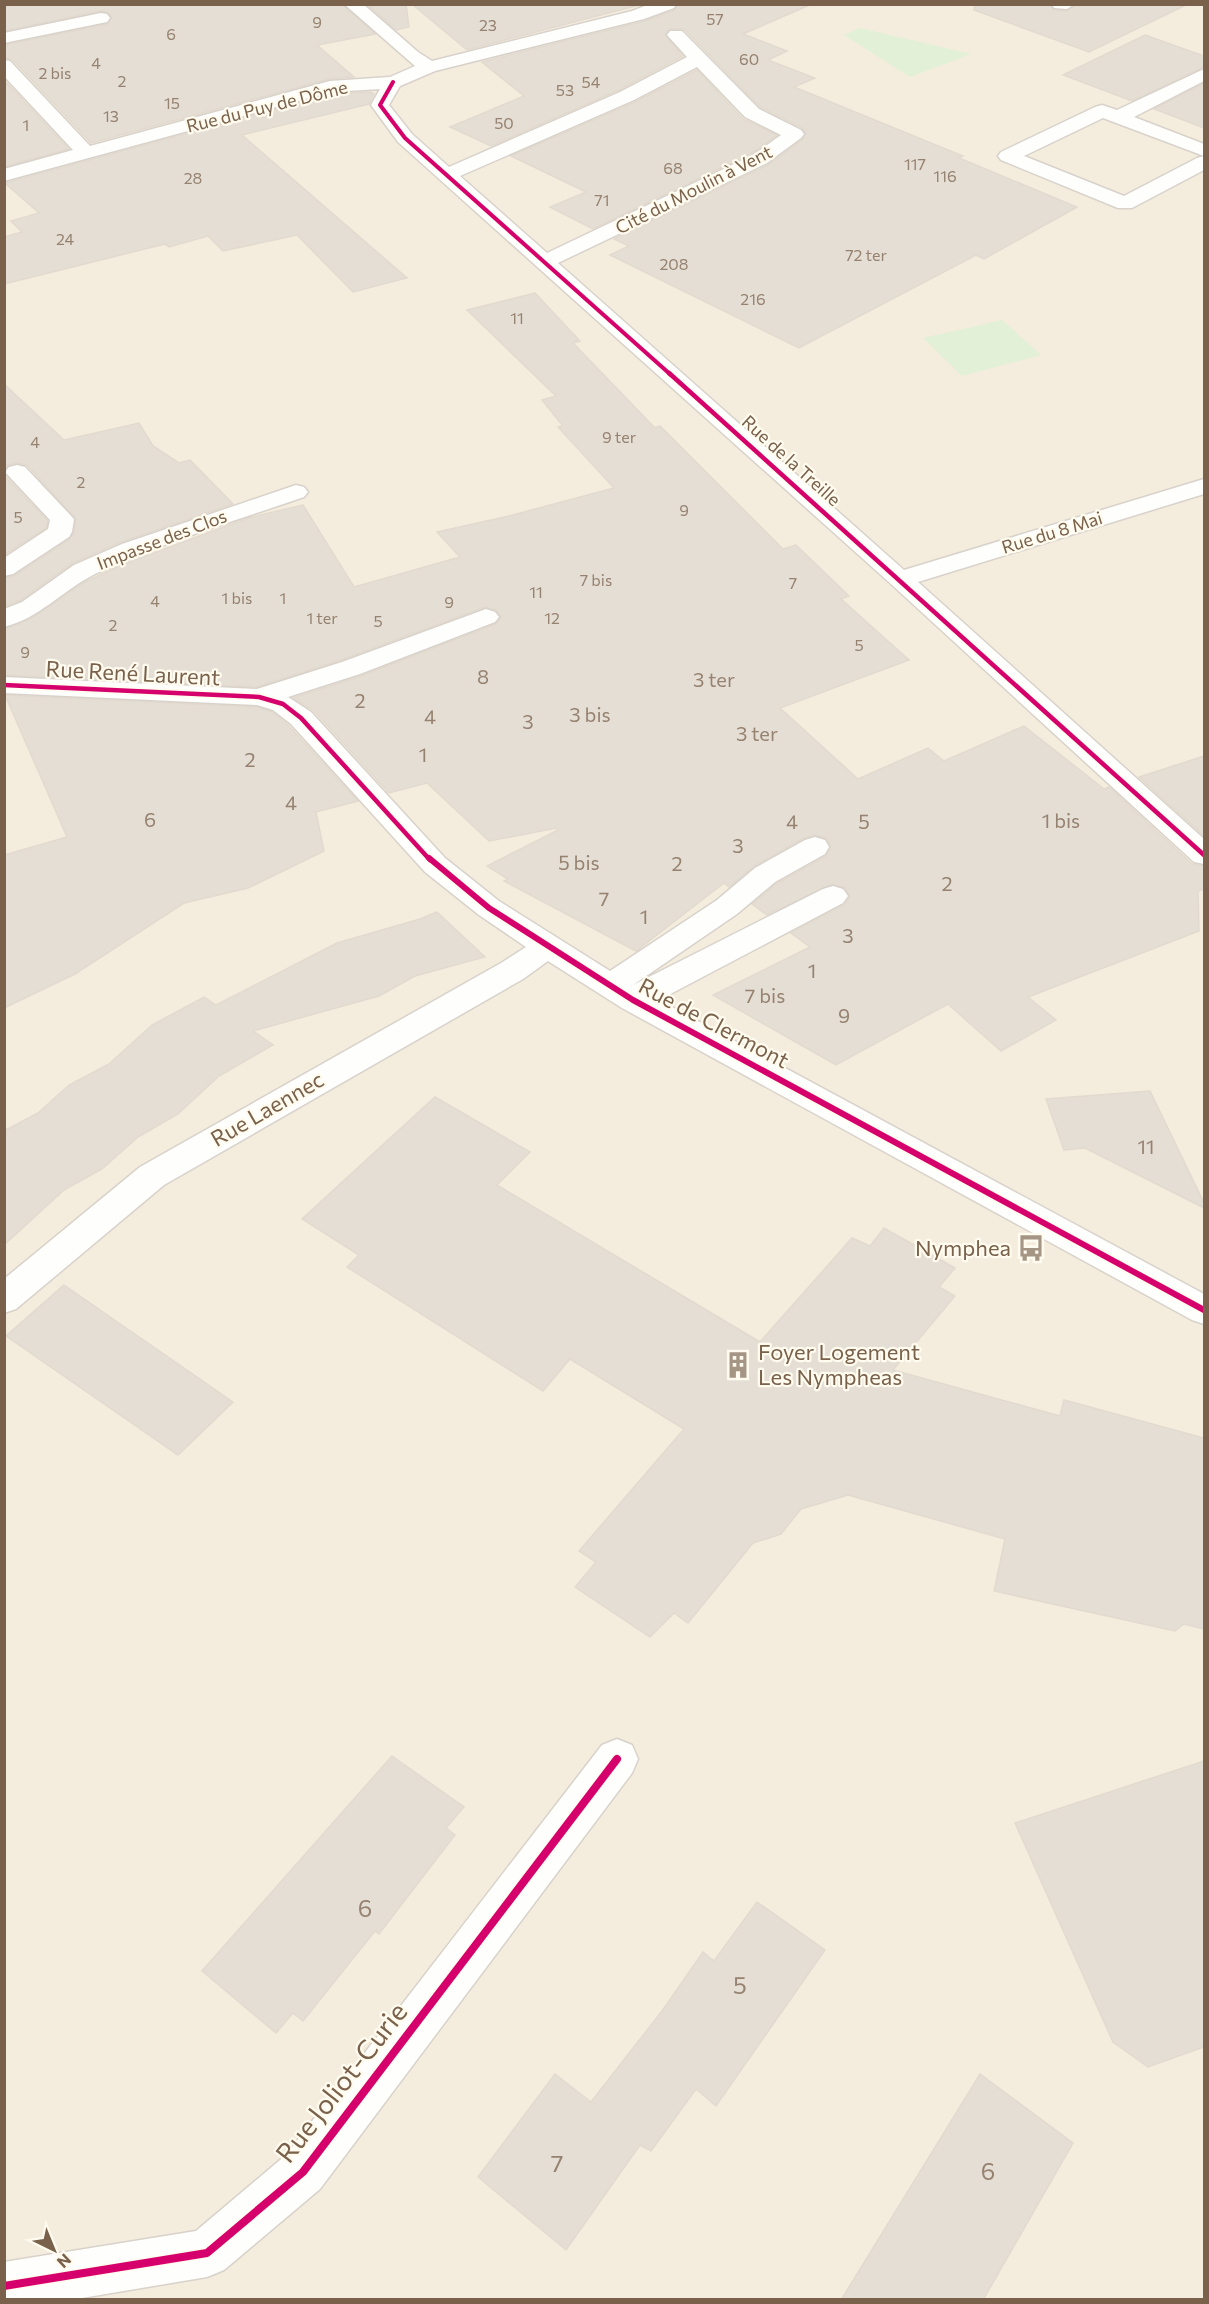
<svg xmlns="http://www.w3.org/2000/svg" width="1209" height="2304" viewBox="0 0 1209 2304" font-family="Commissioner,sans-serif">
	<rect width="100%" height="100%" fill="#f8f5ed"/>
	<polygon fill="#f4eddd" points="5,5 1204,5 1204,2299 5,2300"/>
	<g fill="#e2f0d7">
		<polygon points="860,28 971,54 910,77 844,35"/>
		<polygon points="1002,320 1041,355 962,376 923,338"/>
	</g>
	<g fill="#e5ded4" stroke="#e2dacf" stroke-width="1.5">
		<polygon points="4,4 342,4 375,34 317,45 354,77 329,79 91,143 12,59 4,58 4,45 107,24 112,17 107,12 101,11 4,31"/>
		<polygon points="367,4 406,4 409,27 396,30"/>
		<polygon points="412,4 643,4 467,50"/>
		<polygon points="678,4 812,4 743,34 787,51 768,60 815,78 794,87 963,156 959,158 1077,207 984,259 976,255 799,348 610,255 629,246 614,239 768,165 802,140 806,134 802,128 760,107 684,29 670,29 665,35 683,56 619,90 491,146 450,127 524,96 482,62 645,21 675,10"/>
		<polygon points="975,4 1050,4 1054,10 1067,11 1077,4 1188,4 1089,52 974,10"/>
		<polygon points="1145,35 1204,56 1204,67 1132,101 1063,75"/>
		<polygon points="697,70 743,119 777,135 752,153 593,229 550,207 586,192 511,156 635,102"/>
		<polygon points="4,80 69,149 4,167"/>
		<polygon points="1204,83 1204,128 1154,109"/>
		<polygon points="371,92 374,94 369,104 242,135 407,278 353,292 297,235 223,251 208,236 169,247 165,244 4,284 4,237 22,232 11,221 39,213 5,183 331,94"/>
		<polygon points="535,293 580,341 573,343 655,428 660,426 783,549 796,545 849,596 841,599 909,660 780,708 858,779 928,748 944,761 1024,726 1104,789 1109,787 1192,864 1204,866 1204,889 1198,891 1199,931 1028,997 1056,1020 1001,1051 948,1004 836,1065 713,995 810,947 791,933 844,905 850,897 845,888 832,884 767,915 752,904 776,884 826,856 831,846 826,838 814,835 804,838 754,866 729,887 724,883 636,951 504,881 508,879 487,866 558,830 557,828 489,841 427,783 389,793 313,710 293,698 361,676 496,624 501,617 496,610 485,607 341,660 257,687 4,675 4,629 30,619 85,582 121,565 248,518 303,505 354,587 460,557 437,532 509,516 614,488 558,427 563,426 542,400 556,396 467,310"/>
		<polygon points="4,384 64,440 139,423 153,446 179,463 190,460 233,504 121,542 73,563 21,600 4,606 4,578 14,576 70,539 74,532 76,519 27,465 16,463 8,465 4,469"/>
		<polygon points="4,475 48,521 46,528 4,555"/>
		<polygon points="5,695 257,707 272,712 289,726 358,801 316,812 324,851 248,888 184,903 75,974 4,1008 4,855 67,837"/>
		<polygon points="1204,756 1204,836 1139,777"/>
		<polygon points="437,912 485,957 415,976 379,996 253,1031 273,1045 219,1076 178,1114 138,1137 102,1169 64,1190 4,1245 4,1131 38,1113 69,1085 109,1064 152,1025 204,997 216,1005 337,943 420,919"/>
		<polygon points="1150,1091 1204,1203 1204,1208 1085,1148 1064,1150 1046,1099"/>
		<polygon points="435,1097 530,1152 497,1185 760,1342 852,1238 870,1246 884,1228 955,1268 939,1287 955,1296 893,1370 1060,1416 1064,1400 1204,1438 1204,1629 1184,1624 1175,1631 994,1591 1005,1539 848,1495 801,1509 781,1534 753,1543 688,1623 674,1613 650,1637 575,1587 596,1562 579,1551 684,1429 570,1359 543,1391 347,1267 359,1255 302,1219"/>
		<polygon points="64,1285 233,1402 178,1455 6,1336"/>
		<polygon points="392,1756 464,1807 446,1828 455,1835 379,1934 375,1931 303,2021 293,2013 276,2033 202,1971"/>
		<polygon points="1204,1761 1204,2047 1148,2067 1113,2042 1015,1823"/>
		<polygon points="757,1902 825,1950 716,2106 696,2089 651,2151 640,2145 566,2250 478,2177 555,2074 591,2102 662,2011 703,1952 714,1961"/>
		<polygon points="980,2074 1073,2143 983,2300 841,2300"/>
	</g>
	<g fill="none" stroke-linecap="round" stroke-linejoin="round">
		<defs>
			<g id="minor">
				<path d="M344 4H363L418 52 432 61 632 11 650 4H676L674 8 644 19 435 71 400 86 389 105 412 134 449 167 620 92 687 57 667 35 670 31H682L759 109 801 130 804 134 801 138 767 163 558 263 904 570 1204 479V494L918 582 1204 839V864L1194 862 891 584 398 142 371 105 380 89 331 92 4 181V169L73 150 4 76V60L10 61 90 146 330 81 390 77 415 66ZM697 67 745 117 781 135 753 155 547 253 460 176 634 100Z"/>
				<polygon points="1052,4 1075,4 1067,9 1054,8"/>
				<polygon points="101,13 107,14 110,18 107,22 4,43 4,33"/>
				<polygon points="1204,69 1204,81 1134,117 1204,144 1204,156 1103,118 1024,156 1124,196 1197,158 1204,156 1204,170 1132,208 1118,208 1001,160 998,156 1001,152 1095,107 1102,105 1117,110"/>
				<polygon points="17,465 25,467 74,519 72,532 69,537 13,574 4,576 4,558 48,529 50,520 5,472 9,467"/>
				<path d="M296 485 304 487 308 492 304 497C235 521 161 542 95 574 63 590 40 618 4 627V609L22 602 74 565 122 544Z"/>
				<polygon points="486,609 495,612 499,617 495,622 360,674 288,697 311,712 445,858 499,901 610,971 717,900 755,868 805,840 815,837 825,840 829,847 825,854 775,882 737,914 633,985 823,889 833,886 843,889 848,896 843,903 659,1000 1204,1294 1204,1324 1192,1320 622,1008 548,961 523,979 164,1185 16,1309 4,1313 4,1279 140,1167 501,963 526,947 479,915 425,872 291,724 273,710 257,705 4,693 4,677 257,689 342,662"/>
				<polygon points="617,1739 632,1745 638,1759 632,1773 320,2189 224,2270 207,2277 70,2300 4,2300 4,2262 196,2231 286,2155 602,1745"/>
			</g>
		</defs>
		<use href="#minor" stroke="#d8d2cb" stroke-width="3"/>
		<use href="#minor" fill="#fefefc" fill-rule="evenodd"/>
		<defs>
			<polyline id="cycleway-far3" points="393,82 380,105 405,138 671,375"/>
			<g id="cycleway-far2">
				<polyline points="669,373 1204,855"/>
				<polyline points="4,685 259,697 283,704 301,718 430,860"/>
			</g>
			<polyline id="cycleway-far1" points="429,858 489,908 633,1000 1204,1310"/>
			<polyline id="cycleway" points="4,2286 207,2253 303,2172 617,1759"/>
		</defs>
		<use href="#cycleway-far3" stroke="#fffbef" stroke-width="6"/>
		<use href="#cycleway-far2" stroke="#fffbef" stroke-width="8"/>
		<use href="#cycleway-far1" stroke="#fffbef" stroke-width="10"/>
		<use href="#cycleway" stroke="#fffbef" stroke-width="11"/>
		<use href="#cycleway-far3" stroke="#d6006c" stroke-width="4"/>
		<use href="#cycleway-far2" stroke="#d6006c" stroke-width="4.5"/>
		<use href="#cycleway-far1" stroke="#d6006c" stroke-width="6"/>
		<use href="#cycleway" stroke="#d6006c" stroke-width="8"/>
	</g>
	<defs>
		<symbol id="bus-bare" viewBox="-9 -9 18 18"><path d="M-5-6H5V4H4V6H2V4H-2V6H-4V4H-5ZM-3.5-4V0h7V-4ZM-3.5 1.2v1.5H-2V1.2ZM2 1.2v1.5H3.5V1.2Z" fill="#a59584" stroke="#fffbef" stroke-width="2.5" paint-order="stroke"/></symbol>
		<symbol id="building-bare" viewBox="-9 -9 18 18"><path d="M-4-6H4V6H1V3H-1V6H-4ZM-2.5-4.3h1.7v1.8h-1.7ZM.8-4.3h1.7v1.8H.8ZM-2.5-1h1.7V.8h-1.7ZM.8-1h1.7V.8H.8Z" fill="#a59584" stroke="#fffbef" stroke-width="2.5" paint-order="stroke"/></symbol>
	</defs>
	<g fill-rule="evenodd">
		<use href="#bus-bare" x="1012" y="1229" width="38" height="38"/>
		<use href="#building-bare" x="719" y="1346" width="38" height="38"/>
	</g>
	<g text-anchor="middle" stroke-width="4.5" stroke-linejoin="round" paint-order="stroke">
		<g font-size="16" fill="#968270">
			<text x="715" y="25">57</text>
			<text x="317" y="28">9</text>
			<text x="488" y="31">23</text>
			<text x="171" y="40">6</text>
			<text x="749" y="65">60</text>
			<text x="96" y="69">4</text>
			<text x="55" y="79">2 bis</text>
			<text x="122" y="87">2</text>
			<text x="591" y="88">54</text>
			<text x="565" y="96">53</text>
			<text x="172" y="109">15</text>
			<text x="111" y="122">13</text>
			<text x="504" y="129">50</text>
			<text x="26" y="131">1</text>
			<text x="915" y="170">117</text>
			<text x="673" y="174">68</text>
			<text x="945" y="182">116</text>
			<text x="193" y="184">28</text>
			<text x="602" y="206">71</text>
			<text x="65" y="245">24</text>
			<text x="866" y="261">72 ter</text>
			<text x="674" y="270">208</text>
			<text x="753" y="305">216</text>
			<text x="517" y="324">11</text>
			<text x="619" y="443">9 ter</text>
			<text x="35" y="448">4</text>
			<text x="81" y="488">2</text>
			<text x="684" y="516">9</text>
			<text x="18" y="523">5</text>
			<text x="596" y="586">7 bis</text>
			<text x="793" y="589">7</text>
			<text x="536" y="598">11</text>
			<text x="237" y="604">1 bis</text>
			<text x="283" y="604">1</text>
			<text x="155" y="607">4</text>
			<text x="449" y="608">9</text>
			<text x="322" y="624">1 ter</text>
			<text x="552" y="624">12</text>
			<text x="378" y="627">5</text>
			<text x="113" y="631">2</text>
			<text x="859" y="651">5</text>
			<text x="25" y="658">9</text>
		</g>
		<g font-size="18" fill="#79614b" stroke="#fffbef">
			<text transform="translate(267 107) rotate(-14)" y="6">Rue du Puy de Dôme</text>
			<text transform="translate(694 190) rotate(-27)" y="6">Cité du Moulin à Vent</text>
			<text transform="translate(791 461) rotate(42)" y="6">Rue de la Treille</text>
			<text transform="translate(1052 533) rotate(-17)" y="6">Rue du 8 Mai</text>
			<text transform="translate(162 540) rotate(-21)" y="6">Impasse des Clos</text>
		</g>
		<g font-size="20" fill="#968270">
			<text x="483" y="684">8</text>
			<text x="714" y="687">3 ter</text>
			<text x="360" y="708">2</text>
			<text x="590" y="722">3 bis</text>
			<text x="430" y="724">4</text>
			<text x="528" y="729">3</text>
			<text x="757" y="741">3 ter</text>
			<text x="423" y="762">1</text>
			<text x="250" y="767">2</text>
			<text x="291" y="810">4</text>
			<text x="150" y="827">6</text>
			<text x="1061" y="828">1 bis</text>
			<text x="792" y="829">4</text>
			<text x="864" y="829">5</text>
			<text x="738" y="853">3</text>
			<text x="579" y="870">5 bis</text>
			<text x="677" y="871">2</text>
			<text x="947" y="891">2</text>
			<text x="604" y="906">7</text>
			<text x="644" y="924">1</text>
			<text x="848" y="943">3</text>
			<text x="812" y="978">1</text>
			<text x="765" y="1003">7 bis</text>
			<text x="844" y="1023">9</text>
			<text x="1146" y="1154">11</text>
		</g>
		<g font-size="22" fill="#79614b" stroke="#fffbef">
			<text transform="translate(133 673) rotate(3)" y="8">Rue René Laurent</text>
			<text transform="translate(714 1023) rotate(28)" y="8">Rue de Clermont</text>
			<text transform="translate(267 1109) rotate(-30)" y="8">Rue Laennec</text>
		</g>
		<g font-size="22" fill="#79614b" stroke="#fffbef" text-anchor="end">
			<text x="1011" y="1256">Nymphea</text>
			<text x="758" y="1360" text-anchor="start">Foyer Logement<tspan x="758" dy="25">Les Nympheas</tspan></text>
		</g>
		<g font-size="24" fill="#968270">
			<text x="365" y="1917">6</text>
			<text x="740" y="1994">5</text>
			<text x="557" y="2172">7</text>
			<text x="988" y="2180">6</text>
		</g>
		<g font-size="27" fill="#79614b" stroke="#fffbef">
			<text transform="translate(342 2083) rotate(-52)" y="9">Rue Joliot-Curie</text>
		</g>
	</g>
	<rect width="1209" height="2304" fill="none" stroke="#79614b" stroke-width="12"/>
	<g transform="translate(54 2250) rotate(137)" stroke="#fffbef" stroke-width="4.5" paint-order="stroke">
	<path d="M0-4.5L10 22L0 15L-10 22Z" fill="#79614b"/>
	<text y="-9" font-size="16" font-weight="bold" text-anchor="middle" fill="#79614b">N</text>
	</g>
</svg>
